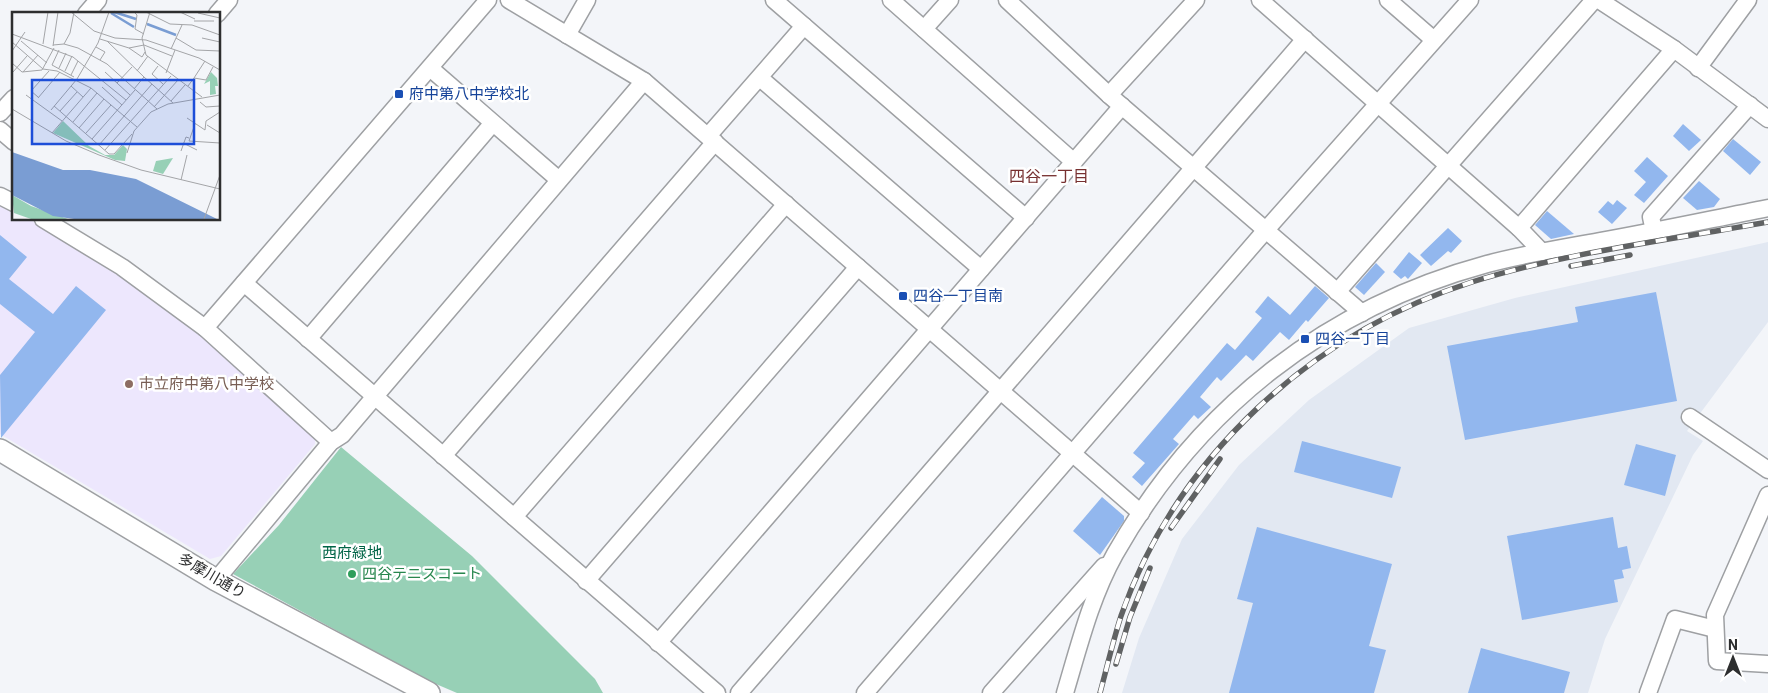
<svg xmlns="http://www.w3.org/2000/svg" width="1768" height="693" viewBox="0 0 1768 693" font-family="Roboto,'Noto Sans JP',sans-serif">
	<rect width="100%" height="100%" fill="#f3f5f9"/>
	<polygon fill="#e2e8f2" points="1768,242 1768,322 1687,431 1703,441 1693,455 1605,639 1588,693 1122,693 1139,638 1182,539 1239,465 1309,400 1409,328 1515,298"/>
	<polygon fill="#ede7fd" points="0,203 14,211 14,219 29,219 118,272 203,335 315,434 315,444 221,556 210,559 0,434"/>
	<polygon fill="#97d0b6" points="341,447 472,556 595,679 603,693 457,693 429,681 233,574 279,525"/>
	<g fill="#92b7ee">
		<polygon points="1683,124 1701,140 1689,151 1673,136"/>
		<polygon points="1733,139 1761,162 1750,175 1723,151"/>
		<polygon points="1647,157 1668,176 1644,203 1634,195 1646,182 1634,171"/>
		<polygon points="1699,181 1720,199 1714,207 1697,210 1683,198"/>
		<polygon points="1617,200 1627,208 1612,224 1598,212 1608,201 1613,205"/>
		<polygon points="1547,211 1574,234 1551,239 1535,225"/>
		<polygon points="1448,228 1462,241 1451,253 1448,251 1431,266 1420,255"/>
		<polygon points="0,235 27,257 9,279 53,314 76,286 106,310 1,438 0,375 35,332 0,304"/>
		<polygon points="1409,252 1422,263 1408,279 1405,276 1401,279 1393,272"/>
		<polygon points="1376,263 1385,272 1364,295 1355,287"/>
		<polygon points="1315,286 1329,298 1308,322 1306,320 1289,340 1280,332 1253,361 1246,355 1221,381 1217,377 1200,397 1211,407 1198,419 1194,415 1173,439 1179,444 1142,486 1132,477 1145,463 1133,453 1227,343 1235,350 1262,318 1255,312 1268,296 1290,315"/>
		<polygon points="1656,292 1677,401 1465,440 1447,346 1578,322 1575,307"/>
		<polygon points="1302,441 1401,467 1392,498 1294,472"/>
		<polygon points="1636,444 1676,455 1665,496 1624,485"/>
		<polygon points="1102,497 1124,516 1124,521 1100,555 1073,531"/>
		<polygon points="1613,517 1618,548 1627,546 1631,568 1622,570 1624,578 1614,580 1618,602 1522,620 1507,536"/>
		<polygon points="1257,527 1392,564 1369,646 1386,650 1374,693 1229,693 1253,603 1237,599"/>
		<polygon points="1481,648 1570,672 1564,693 1468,693"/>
	</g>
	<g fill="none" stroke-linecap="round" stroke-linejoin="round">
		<defs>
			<g id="minor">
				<polyline points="509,0 644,81 1141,513"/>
				<polyline points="774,0 1026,218"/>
				<polyline points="891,0 1074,162"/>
				<polyline points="1007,0 1109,95 1362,313"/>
				<polyline points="1260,0 1519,228 1542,252"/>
				<polyline points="1388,0 1434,40"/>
				<polyline points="1599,0 1674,49 1768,119"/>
				<polyline points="86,14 98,0"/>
				<polyline points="217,14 229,0"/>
				<polyline points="924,29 950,0"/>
				<polyline points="567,35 587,0"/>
				<polyline points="430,68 559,180"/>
				<polyline points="1698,68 1748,0"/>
				<polyline points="760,78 981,269"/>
				<polyline points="1109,95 1196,0"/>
				<polyline points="0,113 14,98"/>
				<polyline points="0,130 14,142"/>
				<polyline points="708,136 804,26"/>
				<polyline points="0,196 14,203"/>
				<polyline points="43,219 122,267 205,328 331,442"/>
				<polyline points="1519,228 1674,49"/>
				<polyline points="1654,231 1651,217 1750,105"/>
				<polyline points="244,283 717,693"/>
				<polyline points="1337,292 1594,0"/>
				<polyline points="205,328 488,0"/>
				<polyline points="308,339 492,124"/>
				<polyline points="1690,417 1768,470"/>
				<polyline points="443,456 715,142"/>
				<polyline points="1768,495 1715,615 1717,661 1768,664"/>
				<polyline points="514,517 786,204"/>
				<polyline points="216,580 331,442 342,435 644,81"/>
				<polyline points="586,581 858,267"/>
				<polyline points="658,643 1122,106"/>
				<polyline points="739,693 1305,39"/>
				<polyline points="865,693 1265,231 1470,0"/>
				<polyline points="991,693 1104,566"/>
				<path d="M1065 693C1079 646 1091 597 1115 554 1198 408 1325 308 1487 264 1524 254 1563 248 1600 241 1656 231 1712 219 1768 208"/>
				<polyline points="1648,693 1675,619 1715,629"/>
			</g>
			<polyline id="tertiary" points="0,450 216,580 429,693"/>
		</defs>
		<use href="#minor" stroke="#9ea0a3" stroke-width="19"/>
		<use href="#tertiary" stroke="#9ea0a3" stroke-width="24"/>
		<use href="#minor" stroke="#fff" stroke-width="16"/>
		<use href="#tertiary" stroke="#fff" stroke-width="21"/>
		<defs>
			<g id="rail">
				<polyline points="1571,266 1630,255"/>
				<polyline points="1171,528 1220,459"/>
				<polyline points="1116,664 1130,617 1150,568"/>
				<path d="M1100 693C1107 667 1113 641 1121 616 1177 456 1312 333 1472 282 1568 252 1670 240 1768 222"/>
			</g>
		</defs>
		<use href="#rail" stroke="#606263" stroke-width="5.5"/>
		<use href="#rail" stroke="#fff" stroke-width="4" stroke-dasharray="11" stroke-linecap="butt"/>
	</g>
	<g fill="#1a4fb4" stroke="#fff" stroke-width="2">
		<rect x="394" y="89" width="10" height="10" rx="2.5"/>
		<rect x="898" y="291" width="10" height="10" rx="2.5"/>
		<rect x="1300" y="334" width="10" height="10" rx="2.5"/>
	</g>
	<circle fill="#8d6e63" stroke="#fff" stroke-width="2" cx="129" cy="384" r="5"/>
	<circle fill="#2e9e5b" stroke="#fff" stroke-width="2" cx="352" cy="574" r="5"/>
	<g text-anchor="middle" stroke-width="5" stroke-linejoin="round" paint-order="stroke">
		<g font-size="15" fill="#164399" stroke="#fff" text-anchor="start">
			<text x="409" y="99">府中第八中学校北</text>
			<text x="913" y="301">四谷一丁目南</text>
			<text x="1315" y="344">四谷一丁目</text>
		</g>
		<g font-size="15" fill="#785e54" stroke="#fff" text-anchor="start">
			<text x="139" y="389">市立府中第八中学校</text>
		</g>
		<g font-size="15" fill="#006446" stroke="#fff">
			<text x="352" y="558">西府緑地</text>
		</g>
		<g font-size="15" fill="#27864d" stroke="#fff" text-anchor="start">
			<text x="362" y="579">四谷テニスコート</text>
		</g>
		<g font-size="15" fill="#2d2e2f" stroke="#fff">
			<text transform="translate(212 576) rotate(30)" y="5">多摩川通り</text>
		</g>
		<g font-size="16" fill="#773030" stroke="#fff">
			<text x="1049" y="182">四谷一丁目</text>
		</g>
	</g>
	<g transform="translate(12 12)">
		<rect width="208" height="208" fill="#f3f5f9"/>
		<path d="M199 60 205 66 206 74H203L204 82 198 83V69L192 72ZM51 109 77 134 93 143H102L111 133 115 137 113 149 103 148 41 121ZM161 146 151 162 141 159 144 149ZM0 183 19 194 56 207H19L2 201Z" fill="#97d0b6"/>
		<path d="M0 140 51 158H78L124 167 205 207H62L41 204 0 183Z" fill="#7a9dd3"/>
		<path fill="none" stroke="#7a9dd3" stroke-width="2.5" d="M102 0 124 7M99 1 122 15M135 12 164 23"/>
		<path fill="none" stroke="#a4a5a8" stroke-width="1" d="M59 0 82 19 103 26 134 28 187 46 208 58M122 0 125 3 123 17 132 22M134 0 158 12 180 13 208 23M138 0 130 26 134 43 190 85M168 0 183 7M186 1 208 6M182 9H202M0 22 61 45 114 88M164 26 184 38 208 39M190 26 208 30M88 27 117 36 130 45 133 40M9 29 35 51M95 29 132 65M0 30 31 57 45 59 79 76 125 115M31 32 36 0M52 32 66 36 95 52 145 97M41 33 52 32 58 21 62 0M41 34 46 0M84 35 93 40 88 48M117 36 132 33 160 44M159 37 170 13M47 38 40 53 62 65M0 39 13 20M0 51 10 60 30 58 42 36M146 54 140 62 151 72M47 56 54 41M53 59 60 44M125 59 136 44M1 60 15 44M11 60 26 43M93 60 118 83M154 61 163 38M59 63 66 49M182 66 193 49M105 71 120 55M59 74 71 85M176 74 182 66 194 68 201 55M90 75 110 93M122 77 132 65 161 91M14 83 50 109M26 85 19 79 37 59M26 86 48 60M159 89 173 73M188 90 194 95 208 94M42 94 97 142H102L120 122M142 95 166 68M0 97 54 129 87 143 129 158 208 177M39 98 65 67 86 31 97 0M48 99 65 80M175 106 193 118 194 109 208 100M61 110 85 81M183 112 177 129 208 131M195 113 208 121M67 116 92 87M40 121 79 76M74 121 99 93M80 127 123 78M171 131 185 138M87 133 140 72M93 138 159 64M169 139 174 125 177 126M115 141 122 119 139 100 156 92 208 83M169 168 175 143M192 207 208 163"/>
		<path fill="#1d4ed8" fill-opacity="0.15" stroke="#1d4ed8" stroke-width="2.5" d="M20 68H182V132H20Z"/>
		<rect width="208" height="208" fill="none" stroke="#2d2e2f" stroke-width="2.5"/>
	</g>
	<g transform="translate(1733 658)" stroke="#ffffff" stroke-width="4" paint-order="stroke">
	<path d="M0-4L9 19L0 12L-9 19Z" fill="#2d2e2f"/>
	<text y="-8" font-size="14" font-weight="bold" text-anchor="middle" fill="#2d2e2f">N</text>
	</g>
</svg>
